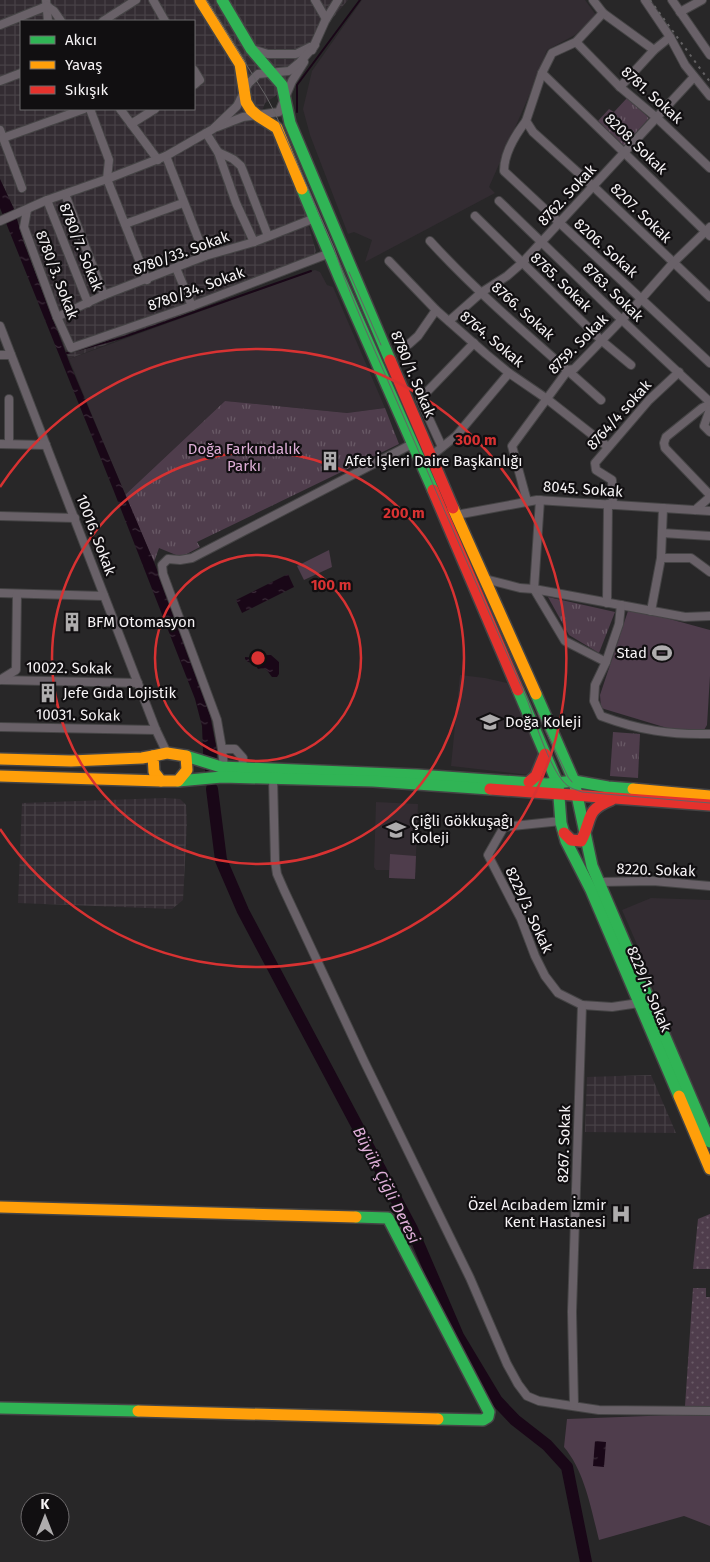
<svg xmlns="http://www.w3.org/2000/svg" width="710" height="1562" viewBox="0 0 710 1562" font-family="'Fira Sans',sans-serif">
	<defs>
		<pattern id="industrial-grid" width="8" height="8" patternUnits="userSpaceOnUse" patternTransform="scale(1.25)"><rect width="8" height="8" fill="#332c32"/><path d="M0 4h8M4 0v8" fill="none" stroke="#474146"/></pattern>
		<pattern id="grass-dots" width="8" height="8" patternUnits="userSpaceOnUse" patternTransform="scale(1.25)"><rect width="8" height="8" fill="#4f3d4c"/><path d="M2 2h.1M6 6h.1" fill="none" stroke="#695a66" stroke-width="1.8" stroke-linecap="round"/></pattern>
		<pattern id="park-tufts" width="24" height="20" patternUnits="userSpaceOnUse" patternTransform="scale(1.25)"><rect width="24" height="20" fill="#4f3d4c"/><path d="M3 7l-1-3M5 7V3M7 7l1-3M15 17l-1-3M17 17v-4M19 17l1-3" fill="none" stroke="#695a66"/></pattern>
		<pattern id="water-ripples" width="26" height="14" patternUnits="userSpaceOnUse" patternTransform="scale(1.25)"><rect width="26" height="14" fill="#190717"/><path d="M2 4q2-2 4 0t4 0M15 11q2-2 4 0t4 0" fill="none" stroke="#3b2c39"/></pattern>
	</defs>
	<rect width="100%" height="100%" fill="#282728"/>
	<g fill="#332c32">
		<polygon points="362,0 585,0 596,15 575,35 547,50 532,89 489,187 495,193 365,262 372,240 354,232 348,234 310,135 303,109 312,71"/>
		<polygon points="315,270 320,272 327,285 333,287 385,408 347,413 225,401 125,495 69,359"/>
		<polygon points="460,675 485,678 507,683 539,751 535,766 529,775 451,766"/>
		<polygon points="376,802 418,804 415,879 389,878 389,870 376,870 374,867"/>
		<polygon points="651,898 710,900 710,1121 706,1123 646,969 642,956 622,910"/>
	</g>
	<g fill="url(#industrial-grid)" fill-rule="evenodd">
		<path d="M0 0H348L319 34 284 90 265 103 260 116 277 136 296 183 316 251 309 266 69 359 24 243 14 209 0 179ZM21 21H194V109H21Z"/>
		<polygon points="165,798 180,799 186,805 187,822 183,900 172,909 18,903 22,803"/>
		<polygon points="651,1075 676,1133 585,1132 587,1077"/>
	</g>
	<g fill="url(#grass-dots)">
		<polygon points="710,1214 710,1269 693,1269 698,1219"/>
		<polygon points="693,1288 706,1288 706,1297 710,1297 710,1407 685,1406"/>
	</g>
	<g fill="url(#park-tufts)">
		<polygon points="627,98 649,118 624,146 598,121 609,109 614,112"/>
		<polygon points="225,401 347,413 385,408 399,444 197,542 200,547 181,557 159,548 154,562 125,495"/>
		<polygon points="548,597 615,612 599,653 569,635"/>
		<polygon points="613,732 640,734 638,778 610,776"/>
	</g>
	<g fill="#4f3d4c">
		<polygon points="329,550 332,567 304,580 297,566"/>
		<polygon points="629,608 710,630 710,676 707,725 704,730 677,731 601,708 600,695"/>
		<polygon points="390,854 416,856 415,879 389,878"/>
		<path d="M674 1415 710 1416V1526L684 1516 599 1540C591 1509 585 1472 564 1447L567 1419Z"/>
	</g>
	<g fill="url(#water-ripples)">
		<polygon points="0,179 14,209 24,243 70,364 154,562 189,651 210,715 217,751 216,789 207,789 203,752 202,726 195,699 113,489 0,208"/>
		<polygon points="288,574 294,587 242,613 236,600"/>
		<path d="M267 655H271L279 662V674L277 677H272C268 672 266 666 258 669L254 663 248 662 245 659V657L257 658Z"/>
		<polygon points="595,1441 606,1442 604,1467 593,1466"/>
	</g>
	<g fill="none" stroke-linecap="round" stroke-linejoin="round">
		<g stroke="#190717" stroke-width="2">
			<polyline points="297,112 297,85 360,0"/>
			<polyline points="67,353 121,338 311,271"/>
		</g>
		<polyline stroke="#190717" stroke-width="12" points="212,789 221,860 243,911 412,1229 458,1336 497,1401 515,1420 547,1445 567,1467 586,1562"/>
		<defs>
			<g id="street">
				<polyline points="46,0 48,21"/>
				<polyline points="153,0 165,21"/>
				<polyline points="315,0 326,19"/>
				<polyline points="593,0 603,13 654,50"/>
				<polyline points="645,0 670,37 685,65 710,96"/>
				<polyline points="672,0 710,55"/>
				<polyline points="47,6 54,11 61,21"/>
				<polyline points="680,12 702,0"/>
				<polyline points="603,13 576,42 552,53 542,73 526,121 533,132 594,187 710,297"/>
				<polyline points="103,21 136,0"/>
				<polyline points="0,25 47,6"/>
				<polyline points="576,42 620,87 657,118 710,168"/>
				<polyline points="252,49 268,54 296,54 310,47"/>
				<polyline points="312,50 325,21 338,0"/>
				<polyline points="194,70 200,80 194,85"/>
				<polyline points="542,73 710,236"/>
				<polyline points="0,81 21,73"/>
				<polyline points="620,87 654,50 670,37"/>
				<polyline points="90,109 109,160 107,179 147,280"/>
				<polyline points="120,109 158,160"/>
				<path d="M526 121C516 134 504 154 504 171L710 363"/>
				<polyline points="131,124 155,109"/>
				<polyline points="217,127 243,117 279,112 292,81 304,62"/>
				<polyline points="0,130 22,188"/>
				<polyline points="206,133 218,152 236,203 254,242"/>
				<polyline points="3,138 84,109"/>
				<polyline points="218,152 233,159 241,166 268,236"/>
				<polyline points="166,156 205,256"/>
				<polyline points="65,194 104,295"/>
				<polyline points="47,200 88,303"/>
				<polyline points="499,201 622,320 710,402"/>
				<polyline points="27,210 24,227 57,317 71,348 192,306 330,253"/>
				<polyline points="475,216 602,341 631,365"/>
				<polyline points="0,221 47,200 107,179 166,156 213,129 237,106 248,84 258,74 289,71 300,62 315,45"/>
				<polyline points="125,224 183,203"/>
				<path d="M430 241C482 298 543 348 601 400"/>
				<polyline points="389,261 436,310 486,354 509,373 547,399 608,447"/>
				<polyline points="176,268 192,306"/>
				<polyline points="57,317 104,295 205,256 254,242 315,218"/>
				<polyline points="449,321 482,292 507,276 522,263 694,77"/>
				<polyline points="0,326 156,730 167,753"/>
				<polyline points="409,344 418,336 436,310"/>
				<polyline points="0,355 11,355"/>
				<polyline points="9,399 9,444"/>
				<polyline points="710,404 702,408 666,437 664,443 665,448 710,495"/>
				<polyline points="710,409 704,426 710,432"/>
				<polyline points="0,444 46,445"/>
				<polyline points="442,447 420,399 474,343"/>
				<polyline points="431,456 456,436 509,373"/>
				<polyline points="540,500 534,589 565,641 606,662"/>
				<polyline points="527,501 512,446 568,370 574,369 636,305 673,263 710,227"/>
				<polyline points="613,505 612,480 596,470 595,463 649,400 679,372"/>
				<polyline points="695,510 710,497"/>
				<polyline points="456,515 537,500 710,511"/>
				<polyline points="0,516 75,518"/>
				<polyline points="662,533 710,536"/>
				<polyline points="661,558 691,558 710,572"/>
				<polyline points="485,579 520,588 534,589 685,617 710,616"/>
				<polyline points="0,593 104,596"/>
				<polyline points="607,603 608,504"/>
				<path d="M621 605 619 624 606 662 595 685 594 701 601 716C639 730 670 735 710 734"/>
				<polyline points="651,611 661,558 663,508"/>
				<polyline points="0,680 138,683"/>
				<polyline points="0,680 16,670 17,594"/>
				<polyline points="0,727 156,730"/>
				<polyline points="222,749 224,767"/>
				<polyline points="239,772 242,768 243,758 235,749 222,749 217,720 163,574 162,565 168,559 180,560 192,558 412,444"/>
				<polyline points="273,778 275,861 277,874 284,890 364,1061 470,1278 507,1364 518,1384 527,1396 539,1401 599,1410 710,1411"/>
				<polyline points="561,821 504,827 488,855 521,919 535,956 545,976 558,993 582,1005 612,1007 639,1003"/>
				<polyline points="600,882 653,881 710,886"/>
				<polyline points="574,1405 572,1312 582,1005"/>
			</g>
			<g id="fast">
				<polyline points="222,0 251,49 282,85 290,123 390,360"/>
				<polyline points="302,189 340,279 433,490"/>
				<polyline points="518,690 558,784 561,823 566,841 591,890 679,1096"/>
				<polyline points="536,694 574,781 592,866 710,1142"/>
				<polyline points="186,756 221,767 417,775 547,784 574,781 608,787 633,789"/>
				<polyline points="178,781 222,777 373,781 490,789"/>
				<polyline points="356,1217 388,1218 489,1412 488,1417 483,1420 438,1419"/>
				<polyline points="0,1408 138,1411"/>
			</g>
			<g id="slow">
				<polyline points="200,0 240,64 246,102 251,110 258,116 277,128 302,189"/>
				<polyline points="453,508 536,694"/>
				<polygon points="167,753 186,756 187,770 178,781 161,781 154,772 153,756"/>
				<polyline points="0,759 71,761 142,758 153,756"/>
				<polyline points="0,776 161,781"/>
				<polyline points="633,789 710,796"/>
				<polyline points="679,1096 710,1169"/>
				<polyline points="0,1207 356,1217"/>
				<polyline points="138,1411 438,1419"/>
			</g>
			<g id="jam">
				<polyline points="390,360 453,508"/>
				<polyline points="433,490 518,690"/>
				<polyline points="529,782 536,776 545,754"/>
				<polyline points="490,789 710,805"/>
				<path d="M564 833 571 840 581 841C593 819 584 811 611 800"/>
			</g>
		</defs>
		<use href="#street" stroke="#454445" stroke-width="10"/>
		<use href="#fast" stroke="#454445" stroke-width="14"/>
		<use href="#slow" stroke="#454445" stroke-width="14"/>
		<use href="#jam" stroke="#454445" stroke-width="14"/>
		<use href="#street" stroke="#696168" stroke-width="8"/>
		<use href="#fast" stroke="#30b455" stroke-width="11"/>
		<use href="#slow" stroke="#ff9f0a" stroke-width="11"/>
		<use href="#jam" stroke="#e5322d" stroke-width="11"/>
		<g stroke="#646264" stroke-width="1">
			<path d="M206 0 266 96 275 113 334 248 344 277 364 326 528 702C535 722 552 775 568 786 572 789 577 790 582 792L710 803"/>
			<polyline points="349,272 381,345"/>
			<polyline points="538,713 568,777 572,782"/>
		</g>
		<polyline stroke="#646264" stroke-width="2" stroke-dasharray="2.5 5" stroke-linecap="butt" points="650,0 710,82"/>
	</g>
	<g fill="none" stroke="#d83232" stroke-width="2.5">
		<circle cx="258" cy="658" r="103"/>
		<circle cx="258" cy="658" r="206"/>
		<path d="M0 487A309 309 0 1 1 0 829"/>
	</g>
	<defs>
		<symbol id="building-bare" viewBox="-9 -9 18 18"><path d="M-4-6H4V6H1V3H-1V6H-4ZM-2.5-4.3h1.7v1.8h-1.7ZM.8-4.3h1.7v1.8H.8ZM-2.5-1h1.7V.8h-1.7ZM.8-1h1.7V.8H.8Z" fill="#aeacad" stroke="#110f11" stroke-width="2.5" paint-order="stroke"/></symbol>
		<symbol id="stadium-bare" viewBox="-9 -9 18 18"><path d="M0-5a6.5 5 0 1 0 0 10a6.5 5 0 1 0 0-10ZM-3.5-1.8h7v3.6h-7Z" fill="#aeacad" stroke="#110f11" stroke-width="2.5" paint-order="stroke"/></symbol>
		<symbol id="school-bare" viewBox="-9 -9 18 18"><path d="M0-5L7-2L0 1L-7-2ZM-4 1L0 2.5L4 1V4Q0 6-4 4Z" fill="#aeacad" stroke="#110f11" stroke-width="2.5" paint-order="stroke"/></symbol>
		<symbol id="hospital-bare" viewBox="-9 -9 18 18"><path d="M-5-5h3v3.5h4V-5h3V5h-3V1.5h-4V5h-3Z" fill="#aeacad" stroke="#110f11" stroke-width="2.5" paint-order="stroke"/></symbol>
	</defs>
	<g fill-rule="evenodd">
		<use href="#building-bare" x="316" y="447" width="28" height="28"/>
		<use href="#building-bare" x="58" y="608" width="28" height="28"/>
		<use href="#stadium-bare" x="648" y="639" width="28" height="28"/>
		<use href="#building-bare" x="34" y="679" width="28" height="28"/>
		<use href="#school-bare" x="476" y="708" width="28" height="28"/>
		<use href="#school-bare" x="382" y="816" width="28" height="28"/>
		<use href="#hospital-bare" x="607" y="1200" width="28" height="28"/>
	</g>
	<g text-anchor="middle" stroke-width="4.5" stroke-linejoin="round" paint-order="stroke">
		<g font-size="15" fill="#f6f3f5" stroke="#110f11">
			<text transform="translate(652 95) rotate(42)" y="5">8781. Sokak</text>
			<text transform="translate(636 144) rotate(44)" y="5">8208. Sokak</text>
			<text transform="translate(567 195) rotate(-47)" y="5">8762. Sokak</text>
			<text transform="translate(641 213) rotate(44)" y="5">8207. Sokak</text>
			<text transform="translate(81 247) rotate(68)" y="5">8780/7. Sokak</text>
			<text transform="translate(606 248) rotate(42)" y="5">8206. Sokak</text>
			<text transform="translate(181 253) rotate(-20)" y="5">8780/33. Sokak</text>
			<text transform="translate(57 275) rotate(69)" y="5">8780/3. Sokak</text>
			<text transform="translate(561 282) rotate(44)" y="5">8765. Sokak</text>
			<text transform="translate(196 289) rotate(-20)" y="5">8780/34. Sokak</text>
			<text transform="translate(613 292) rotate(44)" y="5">8763. Sokak</text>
			<text transform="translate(523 311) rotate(42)" y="5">8766. Sokak</text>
			<text transform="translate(492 339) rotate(40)" y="5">8764. Sokak</text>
			<text transform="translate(578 344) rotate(-45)" y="5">8759. Sokak</text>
			<text transform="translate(413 374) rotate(67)" y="5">8780/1. Sokak</text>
			<text transform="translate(619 415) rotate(-48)" y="5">8764/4 sokak</text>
			<text transform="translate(583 489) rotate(4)" y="5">8045. Sokak</text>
			<text transform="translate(96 535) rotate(69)" y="5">10016. Sokak</text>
			<text transform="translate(69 668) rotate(1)" y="5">10022. Sokak</text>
			<text transform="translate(78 715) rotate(1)" y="5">10031. Sokak</text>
			<text transform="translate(656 870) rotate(2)" y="5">8220. Sokak</text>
			<text transform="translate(529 910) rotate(65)" y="5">8229/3. Sokak</text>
			<text transform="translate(649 989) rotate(67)" y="5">8229/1. Sokak</text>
			<text transform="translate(564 1144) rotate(-88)" y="5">8267. Sokak</text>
		</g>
		<g font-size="15" fill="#deaed7" stroke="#110f11">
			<text x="244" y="454">Doğa Farkındalık<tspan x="244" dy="17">Parkı</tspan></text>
		</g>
		<g font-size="15" fill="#f6f3f5" stroke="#110f11" text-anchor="start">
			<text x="345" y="466">Afet İşleri Daire Başkanlığı</text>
			<text x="87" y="627">BFM Otomasyon</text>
			<text x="647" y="658" text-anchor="end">Stad</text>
			<text x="63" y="698">Jefe Gıda Lojistik</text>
			<text x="505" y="727">Doğa Koleji</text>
			<text x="411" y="826">Çiĝli Gökkuşaĝı<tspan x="411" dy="17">Koleji</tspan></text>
			<text x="606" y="1210" text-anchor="end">Özel Acıbadem İzmir<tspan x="606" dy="17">Kent Hastanesi</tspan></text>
		</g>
		<g font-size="16" font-style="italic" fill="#dfaed8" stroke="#110f11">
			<text transform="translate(387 1185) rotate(63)" y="6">Büyük Çiğli Deresi</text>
		</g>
	</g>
	<circle cx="258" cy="658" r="8" fill="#d83232" stroke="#110f11" stroke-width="2.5"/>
	<g font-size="15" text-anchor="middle" font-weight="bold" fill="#d83232" stroke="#110f11" stroke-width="4.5" stroke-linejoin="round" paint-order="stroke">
		<text x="476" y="445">300 m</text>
		<text x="404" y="518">200 m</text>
		<text x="331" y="590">100 m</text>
	</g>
	<rect x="20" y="20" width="175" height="90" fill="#110f11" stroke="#6d6a6c"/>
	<rect x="30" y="36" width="25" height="8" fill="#30b455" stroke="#6d6a6c"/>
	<text x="65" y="45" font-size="15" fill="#f6f3f5">Akıcı</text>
	<rect x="30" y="61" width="25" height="8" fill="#ff9f0a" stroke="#6d6a6c"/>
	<text x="65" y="70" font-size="15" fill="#f6f3f5">Yavaş</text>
	<rect x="30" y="86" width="25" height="8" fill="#e5322d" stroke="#6d6a6c"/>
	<text x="65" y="95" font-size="15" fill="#f6f3f5">Sıkışık</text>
	<g transform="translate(45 1517)"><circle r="24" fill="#110f11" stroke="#6d6a6c"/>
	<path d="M0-4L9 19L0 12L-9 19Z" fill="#aeacad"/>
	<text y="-8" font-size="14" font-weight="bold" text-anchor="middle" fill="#f6f3f5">K</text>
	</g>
</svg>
